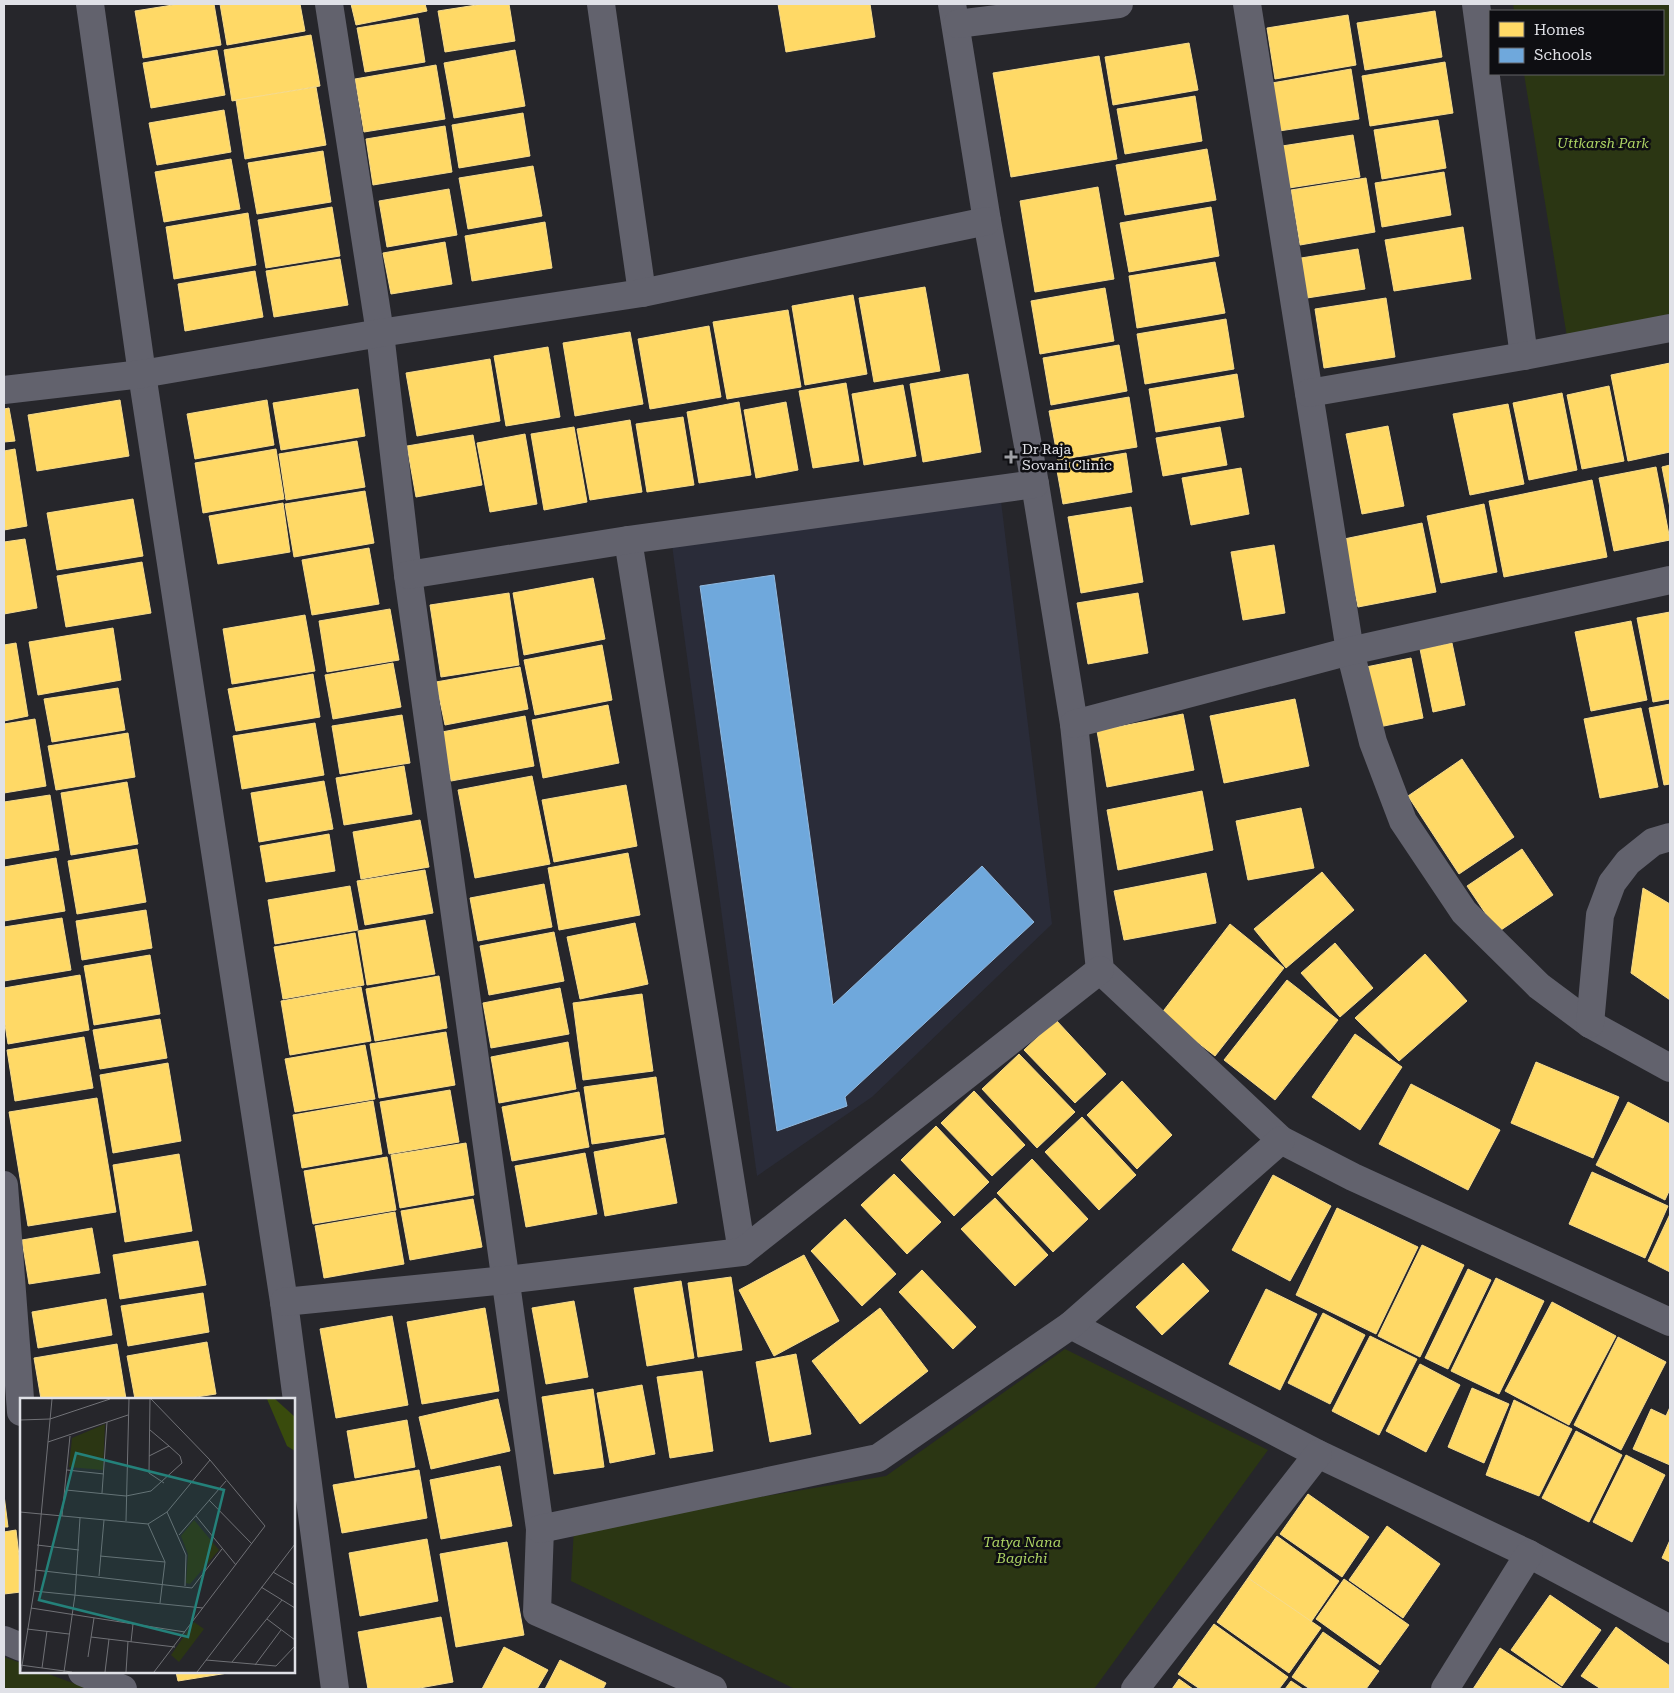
<svg xmlns="http://www.w3.org/2000/svg" width="1674" height="1693" viewBox="0 0 1674 1693" font-family="'Roboto Serif',serif">
	<rect width="100%" height="100%" fill="#26262b"/>
	<polygon fill="#2a2c39" points="1001,501 1052,924 872,1097 757,1176 672,545"/>
	<g fill="#2b3613">
		<polygon points="1513,4 1670,4 1670,314 1567,337 1524,74 1663,74 1663,11 1514,11"/>
		<polygon points="1065,1349 1268,1450 1094,1689 795,1689 571,1581 574,1528 886,1476"/>
		<polygon points="4,1657 21,1663 21,1672 43,1672 89,1689 4,1689"/>
	</g>
	<g fill="#ffd966" stroke="#f6db8d">
		<polygon points="179,4 214,4 221,45 143,58 135,11"/>
		<polygon points="220,4 300,4 305,31 227,45"/>
		<polygon points="351,4 425,4 427,11 356,25"/>
		<polygon points="483,4 509,4 515,41 445,52 438,11"/>
		<polygon points="778,4 870,4 875,37 786,52"/>
		<polygon points="1435,11 1442,57 1365,70 1357,23"/>
		<polygon points="1348,15 1356,65 1275,79 1267,28"/>
		<polygon points="418,18 425,62 365,72 357,28"/>
		<polygon points="311,35 320,86 232,101 224,50"/>
		<polygon points="1189,43 1198,90 1113,105 1105,57"/>
		<polygon points="217,50 225,95 151,108 143,63"/>
		<polygon points="515,50 525,106 454,118 444,63"/>
		<polygon points="1099,56 1117,159 1011,177 993,73"/>
		<polygon points="1445,62 1453,113 1370,126 1362,76"/>
		<polygon points="436,65 445,119 364,132 355,79"/>
		<polygon points="1351,69 1359,119 1279,131 1272,83"/>
		<polygon points="316,87 326,145 245,159 236,100"/>
		<polygon points="1195,96 1202,141 1125,154 1117,109"/>
		<polygon points="224,110 231,152 157,165 149,123"/>
		<polygon points="523,113 530,156 459,168 452,125"/>
		<polygon points="1438,120 1446,168 1382,179 1374,130"/>
		<polygon points="445,126 452,172 373,185 366,139"/>
		<polygon points="1353,135 1360,177 1289,188 1282,146"/>
		<polygon points="1207,149 1216,200 1125,215 1116,165"/>
		<polygon points="323,151 331,202 257,214 248,163"/>
		<polygon points="231,159 240,209 164,222 155,172"/>
		<polygon points="533,166 542,216 468,229 459,178"/>
		<polygon points="1444,172 1451,215 1382,227 1375,183"/>
		<polygon points="1366,178 1375,232 1300,245 1291,190"/>
		<polygon points="1098,187 1114,279 1035,292 1020,201"/>
		<polygon points="449,189 457,235 387,247 379,201"/>
		<polygon points="332,207 340,256 266,268 258,220"/>
		<polygon points="1211,207 1219,256 1129,272 1120,223"/>
		<polygon points="248,213 256,265 174,279 166,227"/>
		<polygon points="545,222 552,268 472,281 465,236"/>
		<polygon points="1463,227 1471,279 1394,291 1385,240"/>
		<polygon points="445,242 452,284 391,294 383,253"/>
		<polygon points="1358,249 1365,289 1307,298 1301,258"/>
		<polygon points="340,259 348,305 274,317 266,271"/>
		<polygon points="1215,262 1225,313 1137,328 1129,276"/>
		<polygon points="255,271 263,317 185,331 178,284"/>
		<polygon points="925,287 940,371 874,382 859,298"/>
		<polygon points="1105,288 1114,341 1040,354 1031,301"/>
		<polygon points="853,295 867,374 805,385 792,306"/>
		<polygon points="1386,298 1395,357 1324,368 1315,309"/>
		<polygon points="788,310 801,387 727,399 713,322"/>
		<polygon points="1226,319 1234,369 1145,384 1137,334"/>
		<polygon points="709,326 721,397 650,409 638,339"/>
		<polygon points="630,332 643,404 575,416 563,343"/>
		<polygon points="1119,345 1127,391 1051,405 1043,358"/>
		<polygon points="548,347 560,417 506,426 494,356"/>
		<polygon points="490,359 500,421 417,436 406,373"/>
		<polygon points="1670,363 1670,452 1628,461 1611,375"/>
		<polygon points="968,374 981,452 923,462 910,384"/>
		<polygon points="1237,374 1244,417 1156,432 1149,389"/>
		<polygon points="846,383 859,461 813,468 799,391"/>
		<polygon points="903,385 916,456 864,465 852,394"/>
		<polygon points="1609,386 1624,461 1582,469 1567,395"/>
		<polygon points="358,389 365,436 281,450 273,403"/>
		<polygon points="1562,393 1577,470 1529,480 1513,403"/>
		<polygon points="1129,397 1137,447 1058,460 1049,411"/>
		<polygon points="120,400 129,456 37,471 28,415"/>
		<polygon points="267,400 274,445 195,459 187,414"/>
		<polygon points="739,402 751,475 699,483 687,412"/>
		<polygon points="786,402 798,470 756,478 744,410"/>
		<polygon points="1508,404 1524,484 1470,495 1453,414"/>
		<polygon points="9,408 15,441 4,442 4,409"/>
		<polygon points="683,417 694,485 647,492 636,424"/>
		<polygon points="630,420 642,492 590,500 577,429"/>
		<polygon points="1388,426 1404,506 1362,514 1346,434"/>
		<polygon points="574,427 587,502 544,510 531,434"/>
		<polygon points="1220,427 1227,465 1163,476 1156,438"/>
		<polygon points="525,434 537,504 490,512 477,443"/>
		<polygon points="473,435 482,485 416,497 407,446"/>
		<polygon points="357,441 365,487 286,500 279,454"/>
		<polygon points="15,449 27,526 4,530 4,451"/>
		<polygon points="276,449 284,499 203,513 195,463"/>
		<polygon points="1126,453 1132,492 1063,504 1056,465"/>
		<polygon points="1670,465 1670,508 1662,467"/>
		<polygon points="1656,467 1670,540 1614,551 1599,478"/>
		<polygon points="1241,468 1249,514 1191,525 1182,478"/>
		<polygon points="1592,480 1607,557 1504,577 1489,501"/>
		<polygon points="365,491 374,543 294,557 285,504"/>
		<polygon points="133,499 143,556 57,570 47,513"/>
		<polygon points="283,503 290,552 218,564 209,516"/>
		<polygon points="1484,504 1497,572 1441,583 1427,516"/>
		<polygon points="1131,507 1143,582 1081,593 1068,517"/>
		<polygon points="1422,523 1436,592 1358,607 1344,539"/>
		<polygon points="25,539 37,608 4,614 4,542"/>
		<polygon points="1274,545 1285,613 1243,620 1231,552"/>
		<polygon points="369,548 379,604 312,615 302,560"/>
		<polygon points="142,562 151,613 66,627 57,576"/>
		<polygon points="593,578 605,639 524,655 513,593"/>
		<polygon points="509,593 519,665 441,677 430,605"/>
		<polygon points="1138,593 1148,653 1088,664 1077,603"/>
		<polygon points="390,609 399,660 327,672 319,621"/>
		<polygon points="1670,612 1670,699 1653,702 1637,618"/>
		<polygon points="305,615 315,671 232,684 223,629"/>
		<polygon points="1631,621 1647,700 1591,711 1575,632"/>
		<polygon points="113,628 121,680 38,695 29,642"/>
		<polygon points="16,643 28,716 4,721 4,645"/>
		<polygon points="1452,643 1465,705 1433,712 1420,649"/>
		<polygon points="602,645 612,700 535,715 524,660"/>
		<polygon points="1411,658 1423,718 1379,727 1366,667"/>
		<polygon points="393,663 401,707 333,719 325,675"/>
		<polygon points="520,667 528,709 445,725 436,682"/>
		<polygon points="313,674 320,717 236,731 228,689"/>
		<polygon points="118,688 125,730 52,742 44,699"/>
		<polygon points="1295,699 1309,766 1224,783 1210,716"/>
		<polygon points="1670,704 1670,784 1664,785 1649,708"/>
		<polygon points="608,705 619,763 543,778 532,720"/>
		<polygon points="1641,708 1658,787 1600,798 1584,719"/>
		<polygon points="1183,714 1194,770 1107,787 1097,731"/>
		<polygon points="402,715 410,763 340,774 332,726"/>
		<polygon points="525,716 534,766 451,781 442,732"/>
		<polygon points="35,719 46,786 4,793 4,724"/>
		<polygon points="315,723 324,775 242,789 233,736"/>
		<polygon points="128,733 135,777 56,790 48,746"/>
		<polygon points="1462,759 1514,837 1459,874 1408,796"/>
		<polygon points="404,766 412,814 344,825 336,778"/>
		<polygon points="532,776 550,864 475,878 458,790"/>
		<polygon points="324,781 333,829 259,842 251,793"/>
		<polygon points="127,782 138,844 71,855 61,793"/>
		<polygon points="626,785 637,846 554,862 542,800"/>
		<polygon points="1202,791 1213,850 1118,870 1107,810"/>
		<polygon points="50,795 59,850 4,859 4,802"/>
		<polygon points="1301,808 1314,868 1248,880 1236,821"/>
		<polygon points="420,820 429,867 361,879 353,832"/>
		<polygon points="329,834 335,871 266,882 260,846"/>
		<polygon points="137,849 146,902 77,914 68,861"/>
		<polygon points="1522,849 1553,895 1498,932 1467,886"/>
		<polygon points="628,853 640,915 559,930 548,868"/>
		<polygon points="56,858 65,911 4,921 4,867"/>
		<polygon points="425,870 433,913 365,925 357,881"/>
		<polygon points="1322,872 1354,910 1286,968 1254,929"/>
		<polygon points="1206,873 1216,923 1124,940 1114,891"/>
		<polygon points="544,884 552,927 478,941 470,898"/>
		<polygon points="350,886 358,930 275,944 268,900"/>
		<polygon points="1643,888 1670,904 1670,1000 1631,973"/>
		<polygon points="146,910 152,948 82,960 76,921"/>
		<polygon points="62,918 71,970 4,981 4,927"/>
		<polygon points="425,920 435,974 367,985 358,931"/>
		<polygon points="635,923 648,984 580,999 567,937"/>
		<polygon points="1230,924 1284,968 1215,1056 1161,1014"/>
		<polygon points="554,932 564,981 489,995 480,946"/>
		<polygon points="355,933 364,985 283,999 274,947"/>
		<polygon points="1335,943 1373,988 1340,1017 1301,973"/>
		<polygon points="1425,954 1467,1001 1399,1061 1355,1018"/>
		<polygon points="150,955 160,1014 94,1025 84,966"/>
		<polygon points="80,975 89,1030 8,1044 4,1018 4,988"/>
		<polygon points="439,976 447,1028 375,1041 366,989"/>
		<polygon points="1287,980 1338,1020 1275,1100 1224,1060"/>
		<polygon points="361,987 371,1041 290,1055 281,1001"/>
		<polygon points="560,988 569,1034 491,1048 483,1003"/>
		<polygon points="642,994 653,1071 583,1080 573,1003"/>
		<polygon points="160,1019 167,1058 100,1069 93,1030"/>
		<polygon points="1056,1020 1106,1074 1075,1103 1024,1050"/>
		<polygon points="446,1032 455,1085 379,1098 370,1044"/>
		<polygon points="1355,1034 1402,1067 1360,1130 1312,1097"/>
		<polygon points="84,1037 93,1088 15,1101 7,1050"/>
		<polygon points="568,1042 576,1089 499,1103 491,1057"/>
		<polygon points="365,1045 375,1099 295,1112 285,1059"/>
		<polygon points="1019,1054 1075,1112 1037,1148 982,1089"/>
		<polygon points="1536,1062 1619,1097 1593,1158 1511,1123"/>
		<polygon points="168,1063 181,1141 113,1153 100,1075"/>
		<polygon points="656,1077 664,1134 592,1144 584,1087"/>
		<polygon points="1122,1081 1172,1135 1137,1169 1087,1115"/>
		<polygon points="1411,1084 1500,1130 1468,1190 1379,1144"/>
		<polygon points="450,1090 459,1142 389,1154 380,1102"/>
		<polygon points="974,1091 1025,1145 992,1176 941,1123"/>
		<polygon points="579,1092 589,1147 512,1161 502,1107"/>
		<polygon points="97,1098 116,1212 28,1226 9,1112"/>
		<polygon points="373,1101 382,1154 302,1168 293,1115"/>
		<polygon points="1628,1102 1670,1124 1670,1189 1665,1200 1596,1165"/>
		<polygon points="1082,1117 1136,1175 1099,1210 1045,1152"/>
		<polygon points="936,1126 989,1182 954,1216 901,1160"/>
		<polygon points="665,1138 677,1203 605,1216 594,1152"/>
		<polygon points="466,1143 474,1195 400,1208 391,1155"/>
		<polygon points="585,1153 597,1214 526,1227 515,1166"/>
		<polygon points="179,1154 192,1231 125,1242 113,1165"/>
		<polygon points="387,1157 396,1210 313,1224 304,1171"/>
		<polygon points="1032,1159 1088,1219 1053,1252 997,1193"/>
		<polygon points="1592,1172 1668,1206 1645,1258 1569,1224"/>
		<polygon points="894,1174 941,1222 907,1254 861,1205"/>
		<polygon points="1273,1175 1331,1206 1290,1281 1232,1250"/>
		<polygon points="995,1198 1048,1255 1015,1286 961,1229"/>
		<polygon points="473,1199 482,1247 410,1260 401,1211"/>
		<polygon points="1337,1208 1418,1247 1376,1334 1296,1295"/>
		<polygon points="395,1212 404,1264 324,1278 315,1226"/>
		<polygon points="1670,1214 1670,1272 1648,1261"/>
		<polygon points="845,1219 896,1274 862,1306 811,1251"/>
		<polygon points="92,1228 100,1273 29,1284 22,1240"/>
		<polygon points="198,1241 206,1285 120,1299 113,1255"/>
		<polygon points="1422,1245 1464,1265 1420,1357 1378,1336"/>
		<polygon points="804,1255 839,1321 774,1356 739,1290"/>
		<polygon points="1183,1263 1209,1291 1162,1335 1136,1307"/>
		<polygon points="1468,1269 1491,1280 1448,1369 1425,1358"/>
		<polygon points="922,1270 976,1327 953,1349 899,1292"/>
		<polygon points="731,1277 742,1350 698,1357 688,1283"/>
		<polygon points="1496,1278 1544,1301 1499,1394 1451,1371"/>
		<polygon points="681,1281 694,1358 647,1366 634,1288"/>
		<polygon points="1266,1289 1317,1314 1280,1390 1229,1364"/>
		<polygon points="203,1293 209,1332 128,1346 121,1306"/>
		<polygon points="106,1299 112,1335 38,1348 32,1312"/>
		<polygon points="574,1301 588,1377 546,1384 532,1308"/>
		<polygon points="1552,1302 1616,1336 1569,1425 1505,1391"/>
		<polygon points="485,1308 499,1391 422,1404 407,1322"/>
		<polygon points="880,1308 928,1371 860,1424 812,1361"/>
		<polygon points="1323,1313 1365,1335 1330,1404 1288,1383"/>
		<polygon points="392,1316 408,1405 336,1418 320,1329"/>
		<polygon points="1370,1336 1417,1359 1379,1435 1332,1411"/>
		<polygon points="1618,1337 1666,1362 1621,1450 1574,1425"/>
		<polygon points="207,1342 216,1394 183,1399 135,1399 127,1356"/>
		<polygon points="117,1344 126,1399 41,1399 34,1358"/>
		<polygon points="796,1354 811,1434 770,1442 756,1362"/>
		<polygon points="1420,1364 1460,1385 1426,1452 1386,1431"/>
		<polygon points="702,1371 713,1451 670,1458 657,1377"/>
		<polygon points="642,1385 655,1454 610,1463 597,1393"/>
		<polygon points="1472,1388 1509,1404 1484,1463 1448,1447"/>
		<polygon points="593,1389 604,1467 554,1474 542,1397"/>
		<polygon points="498,1399 510,1451 431,1469 419,1417"/>
		<polygon points="1514,1400 1572,1429 1539,1496 1486,1475"/>
		<polygon points="1670,1407 1670,1465 1633,1449 1651,1409 1666,1416"/>
		<polygon points="407,1420 415,1467 355,1478 347,1431"/>
		<polygon points="1576,1431 1622,1455 1589,1522 1542,1498"/>
		<polygon points="1626,1455 1665,1475 1632,1542 1593,1522"/>
		<polygon points="500,1466 512,1526 441,1539 430,1480"/>
		<polygon points="419,1470 427,1518 342,1533 333,1485"/>
		<polygon points="1308,1494 1369,1537 1342,1577 1280,1534"/>
		<polygon points="4,1495 8,1527 4,1527"/>
		<polygon points="1387,1526 1440,1564 1403,1618 1349,1580"/>
		<polygon points="16,1530 21,1573 21,1592 4,1594 4,1532"/>
		<polygon points="1277,1536 1339,1581 1311,1622 1248,1578"/>
		<polygon points="427,1539 438,1601 360,1616 349,1553"/>
		<polygon points="1670,1540 1670,1562 1662,1558"/>
		<polygon points="507,1542 524,1635 456,1647 440,1554"/>
		<polygon points="1248,1578 1321,1628 1289,1673 1217,1622"/>
		<polygon points="1344,1579 1409,1625 1380,1665 1316,1619"/>
		<polygon points="1550,1595 1601,1630 1562,1686 1511,1650"/>
		<polygon points="441,1617 453,1682 414,1689 368,1689 358,1632"/>
		<polygon points="1214,1624 1288,1677 1279,1689 1200,1689 1178,1674"/>
		<polygon points="1616,1627 1670,1666 1670,1689 1601,1689 1581,1676"/>
		<polygon points="1323,1632 1379,1671 1366,1689 1310,1689 1292,1677"/>
		<polygon points="504,1647 548,1670 537,1689 482,1689"/>
		<polygon points="1500,1648 1563,1689 1473,1689"/>
		<polygon points="560,1660 606,1683 603,1689 545,1689"/>
		<polygon points="176,1672 234,1672 178,1681"/>
		<polygon points="1179,1679 1193,1689 1172,1689"/>
		<polygon points="1291,1681 1303,1689 1285,1689"/>
	</g>
	<polygon fill="#6fa8dc" stroke="#91b9df" points="774,575 833,1005 982,866 1034,922 845,1097 847,1106 777,1131 700,586"/>
	<g fill="none" stroke-linecap="round" stroke-linejoin="round">
		<g stroke="#62626d" stroke-width="28">
			<polyline points="90,4 142,374 284,1302 335,1689"/>
			<polyline points="329,4 380,333 408,575 540,1529 537,1612 713,1689"/>
			<polyline points="601,4 642,293"/>
			<polyline points="952,4 987,221 1035,484 1074,724 1100,970 1281,1140 1353,1177 1670,1322"/>
			<polyline points="1247,4 1350,651 1373,742 1403,821 1464,912 1539,986 1590,1024 1670,1068"/>
			<polyline points="1476,4 1524,356"/>
			<polyline points="957,24 1119,4"/>
			<polyline points="4,390 142,374 380,333 642,293 987,221"/>
			<polyline points="1309,393 1524,356 1670,328"/>
			<polyline points="628,540 742,1252"/>
			<polyline points="408,575 628,540 1035,484"/>
			<polyline points="1074,724 1350,651 1670,580"/>
			<polyline points="1590,1024 1600,915 1612,883 1628,862 1653,842 1670,837"/>
			<polyline points="4,1185 21,1412"/>
			<polyline points="284,1302 506,1280 742,1252 1100,970"/>
			<polyline points="1071,1325 1318,1454 1529,1554 1670,1629"/>
			<polyline points="540,1529 878,1458 1071,1325 1281,1140"/>
			<polyline points="4,1640 21,1647"/>
			<polyline points="82,1672 123,1689"/>
			<polyline points="1135,1689 1318,1454"/>
			<polyline points="1445,1689 1529,1554"/>
		</g>
	</g>
	<path fill="#9fa0a5" stroke="#0e0e12" stroke-width="2" d="M1008.5 449.5h5v5h5v5h-5v5h-5v-5h-5v-5h5z"/>
	<g text-anchor="middle" stroke-width="5" stroke-linejoin="round" paint-order="stroke">
		<g font-size="14" font-style="italic" fill="#aed464" stroke="#0e0e12">
			<text x="1603" y="148">Uttkarsh Park</text>
			<text x="1022" y="1547">Tatya Nana<tspan x="1022" dy="16">Bagichi</tspan></text>
		</g>
		<g font-size="14" fill="#e0e1e7" stroke="#0e0e12" text-anchor="start">
			<text x="1022" y="454">Dr Raja<tspan x="1022" dy="16">Sovani Clinic</tspan></text>
		</g>
	</g>
	<g transform="translate(20 1398)">
		<rect width="275" height="275" fill="#26262b"/>
		<path d="M85 26 83 72 49 69 52 40ZM174 122 199 152 170 186 166 185 168 156 161 138ZM174 224 184 231 159 264 151 257Z" fill="#2b3613"/>
		<path d="M247 1H255L275 19V53L267 48Z" fill="#394b0d"/>
		<path fill="none" stroke="#707176" stroke-width="1" d="M130 1 129 75 144 85M131 1 190 62 245 128 134 274M0 22 30 21 90 1M28 44 108 17M129 58 149 48 130 32M47 72 84 76M46 92 106 98 131 93 162 65 160 58 149 48M82 95 87 24M189 102 232 146M0 114 128 126 147 114 190 62M147 114 166 157 165 188M42 118 50 38M176 118 216 167M106 123 109 1M128 126 145 164 140 205M159 137 206 83M17 147 59 152M80 158 145 164M15 172 172 190 202 151M253 174 275 187M79 178 84 122M241 189 275 210M14 193 183 210M11 210 165 234M247 221 275 242M7 231 49 236M71 239 155 249M111 244 113 226M68 259 74 220M186 262 256 268 275 248M212 264 262 202M0 267 52 274M235 267 261 232M22 270 27 233M1 274 14 193 32 1M44 274 55 197 60 120M85 274 89 241M106 274 108 243M177 274 275 146"/>
		<path fill="#24817a" fill-opacity="0.15" stroke="#24817a" stroke-width="2.5" d="M56 55 204 92 168 239 19 202Z"/>
		<rect width="275" height="275" fill="none" stroke="#e0e1e7" stroke-width="2.5"/>
	</g>
	<rect width="1674" height="1693" fill="none" stroke="#e0e1e7" stroke-width="10"/>
	<rect x="1489" y="10" width="175" height="65" fill="#0e0e12" stroke="#626267"/>
	<rect x="1499" y="22" width="25" height="15" fill="#ffd966" stroke="#626267"/>
	<text x="1534" y="35" font-size="15" fill="#e0e1e7">Homes</text>
	<rect x="1499" y="48" width="25" height="15" fill="#6fa8dc" stroke="#626267"/>
	<text x="1534" y="60" font-size="15" fill="#e0e1e7">Schools</text>
</svg>
